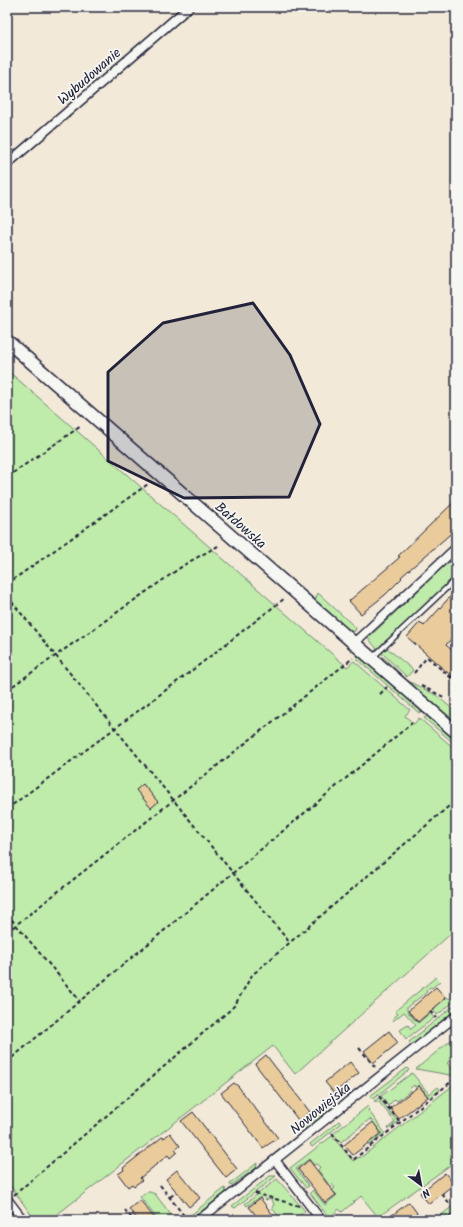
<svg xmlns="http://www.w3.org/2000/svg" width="463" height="1227" viewBox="0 0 463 1227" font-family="Kalam,sans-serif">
	<rect width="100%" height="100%" fill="#f2e9d8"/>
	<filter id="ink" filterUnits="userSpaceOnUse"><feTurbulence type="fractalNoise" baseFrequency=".025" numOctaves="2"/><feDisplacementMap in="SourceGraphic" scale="8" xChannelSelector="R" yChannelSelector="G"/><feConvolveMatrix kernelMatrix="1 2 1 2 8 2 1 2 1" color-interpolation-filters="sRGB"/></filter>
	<g filter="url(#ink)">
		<g fill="#bfecaa" stroke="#708772">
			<polygon points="7,370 347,667 354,661 410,710 405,716 414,724 419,718 456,750 456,929 295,1074 273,1046 50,1220 35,1220 7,1181"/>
			<polygon points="456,555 456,576 377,649 368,638"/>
			<polygon points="318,593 356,628 355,631 350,632 316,603 315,600"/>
			<polygon points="387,648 413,670 407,677 382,653"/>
			<polygon points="358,656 386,678 421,710 419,713 356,658"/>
			<polygon points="382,656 408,681 436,695 456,712 456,725 385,663"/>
			<polygon points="427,716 456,740 456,745 424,718"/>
			<polygon points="436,977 440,981 432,988 430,987 426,991 427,992 407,1007 407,1011 418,1023 430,1013 434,1018 406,1039 400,1030 408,1025 411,1029 416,1025 404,1012 393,1021 392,1019 398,1014 395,1011"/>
			<polygon points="446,997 455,1001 437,1015 433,1010"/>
			<polygon points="456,1004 456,1009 412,1045 409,1042"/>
			<polygon points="456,1036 456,1055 454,1057 453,1054 449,1058 450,1060 447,1063 456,1074 456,1076 416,1069"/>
			<polygon points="407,1068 409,1070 373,1099 370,1096"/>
			<polygon points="412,1073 429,1094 438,1087 440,1090 430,1098 419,1085 415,1087 414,1085 409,1089 410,1091 397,1101 395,1099 388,1106 381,1096"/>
			<polygon points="456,1083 456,1161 378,1217 361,1196 342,1212 339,1209 329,1218 310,1193 313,1190 325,1205 337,1195 332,1190 335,1188 331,1183 329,1185 318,1170 320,1167 316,1164 314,1165 309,1159 296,1169 309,1186 306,1188 290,1168 332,1136 353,1161 359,1157 360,1158"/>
			<polygon points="379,1098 398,1122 389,1129 388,1128 395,1122 379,1102 374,1101"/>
			<polygon points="368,1106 370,1108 368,1110 385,1133 370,1145 368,1144 382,1133 370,1119 341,1142 333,1134"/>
			<polygon points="326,1107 331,1109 306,1129 301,1128"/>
			<polygon points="339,1121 341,1124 312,1147 310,1144"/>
			<polygon points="257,1163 256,1168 231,1186 230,1184"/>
			<polygon points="270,1176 276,1176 235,1208 232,1206"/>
			<polygon points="277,1179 305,1211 294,1220 286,1220 284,1217 281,1219 272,1208 274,1204 270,1198 266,1200 262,1196 247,1206 245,1204"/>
			<polygon points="225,1188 226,1192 191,1219 187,1218"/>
			<polygon points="147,1192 150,1192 155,1194 175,1220 158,1220 140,1197"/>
			<polygon points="453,1206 456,1208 456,1211 444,1220 436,1219"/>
		</g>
		<g fill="#e9cb9c" stroke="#22223b">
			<polygon points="456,500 456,529 401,577 402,578 385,595 361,614 349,601 400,557 398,556"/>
			<polygon points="456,590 456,633 446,645 456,654 456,680 407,637 420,622 424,626"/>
			<polygon points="143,784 158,802 151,808 136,790"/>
			<polygon points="436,987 446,998 418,1022 408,1011"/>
			<polygon points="389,1031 398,1043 373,1063 364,1051"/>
			<polygon points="266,1055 310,1112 299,1121 255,1064"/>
			<polygon points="350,1062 359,1073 334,1093 325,1082"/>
			<polygon points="234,1083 238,1086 278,1138 263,1148 221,1093"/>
			<polygon points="419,1086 428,1097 399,1119 390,1108"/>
			<polygon points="193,1112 237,1169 226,1178 181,1121"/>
			<polygon points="373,1122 381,1133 353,1155 344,1145"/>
			<polygon points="170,1133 180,1146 175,1150 177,1152 170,1158 168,1155 140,1178 142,1180 134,1186 132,1184 128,1187 118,1174 124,1170 123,1168 162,1137 164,1138"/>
			<polygon points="309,1160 336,1195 325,1203 298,1169"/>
			<polygon points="177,1170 200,1198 189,1207 166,1179"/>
			<polygon points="445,1173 454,1184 429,1204 420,1193"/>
			<polygon points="260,1198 277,1220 260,1220 249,1207"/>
			<polygon points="140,1200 156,1220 138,1220 129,1209"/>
			<polygon points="409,1202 417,1213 409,1220 386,1220"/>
		</g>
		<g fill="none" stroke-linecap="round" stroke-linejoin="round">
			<defs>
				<polyline id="lane" points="372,658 456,579"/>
				<g id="street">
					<polyline points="7,164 189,7"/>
					<polyline points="354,643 456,548"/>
					<polyline points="275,1160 321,1220"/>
					<polyline points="7,1199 23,1220"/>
					<polyline points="199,1220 456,1016"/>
					<polyline points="453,1220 456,1218"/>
				</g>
				<polyline id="secondary" points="7,341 456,732"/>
			</defs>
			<use href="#lane" stroke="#22223b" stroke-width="7"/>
			<use href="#street" stroke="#22223b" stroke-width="11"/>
			<use href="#secondary" stroke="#22223b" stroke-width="15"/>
			<g stroke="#22223b" stroke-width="2" stroke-dasharray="4 3" stroke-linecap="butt">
				<polyline points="7,372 13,368"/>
				<polyline points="7,477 81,426"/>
				<polyline points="7,584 148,484"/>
				<polyline points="7,596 290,943"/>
				<polyline points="414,673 427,657 456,682"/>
				<polyline points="421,686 444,697"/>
				<polyline points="7,690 187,563 218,546"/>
				<polyline points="380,694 387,687"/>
				<polyline points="7,809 190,672 285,598"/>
				<polyline points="7,914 80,1001"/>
				<polyline points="7,932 353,658"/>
				<polyline points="430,1011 436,1018"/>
				<polyline points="359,1048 375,1067"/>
				<polyline points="7,1062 412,723"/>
				<polyline points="379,1096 400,1122"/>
				<polyline points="332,1133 353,1160 456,1078"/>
				<polyline points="160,1185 185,1217"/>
				<polyline points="255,1193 299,1206"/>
				<polyline points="442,1194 450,1204"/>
				<polyline points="14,1195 230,1010 235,1005 252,975 456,800"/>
				<polyline points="170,1197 177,1192"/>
				<polyline points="125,1210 133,1220"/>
			</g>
			<use href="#lane" stroke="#f6f6f2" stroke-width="4"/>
			<use href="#street" stroke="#f6f6f2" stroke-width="8"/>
			<use href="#secondary" stroke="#f6f6f2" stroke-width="12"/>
		</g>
	</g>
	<path fill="#22223b" fill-opacity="0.2" stroke="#22223b" stroke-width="3" stroke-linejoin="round" d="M253 303 290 355 320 424 289 497 184 498 108 461V372L163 323Z"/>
	<g text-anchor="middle" stroke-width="3.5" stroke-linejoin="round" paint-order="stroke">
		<g font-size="14" fill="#22223b" stroke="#f6f6f2">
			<text transform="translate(89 76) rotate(-41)" y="5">Wybudowanie</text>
			<text transform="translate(241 525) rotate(41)" y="5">Bałdowska</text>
			<text transform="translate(320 1108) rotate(-39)" y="5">Nowowiejska</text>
		</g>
	</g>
	<rect width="463" height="1227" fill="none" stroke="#f6f6f2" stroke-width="24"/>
	<rect x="12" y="12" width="439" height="1203" fill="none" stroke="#22223b" stroke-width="1.5" filter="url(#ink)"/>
	<g transform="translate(421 1185) rotate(148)" stroke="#f6f6f2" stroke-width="3" paint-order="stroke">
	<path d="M0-3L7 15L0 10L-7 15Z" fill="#22223b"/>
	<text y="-6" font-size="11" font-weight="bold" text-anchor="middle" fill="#22223b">N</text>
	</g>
</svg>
